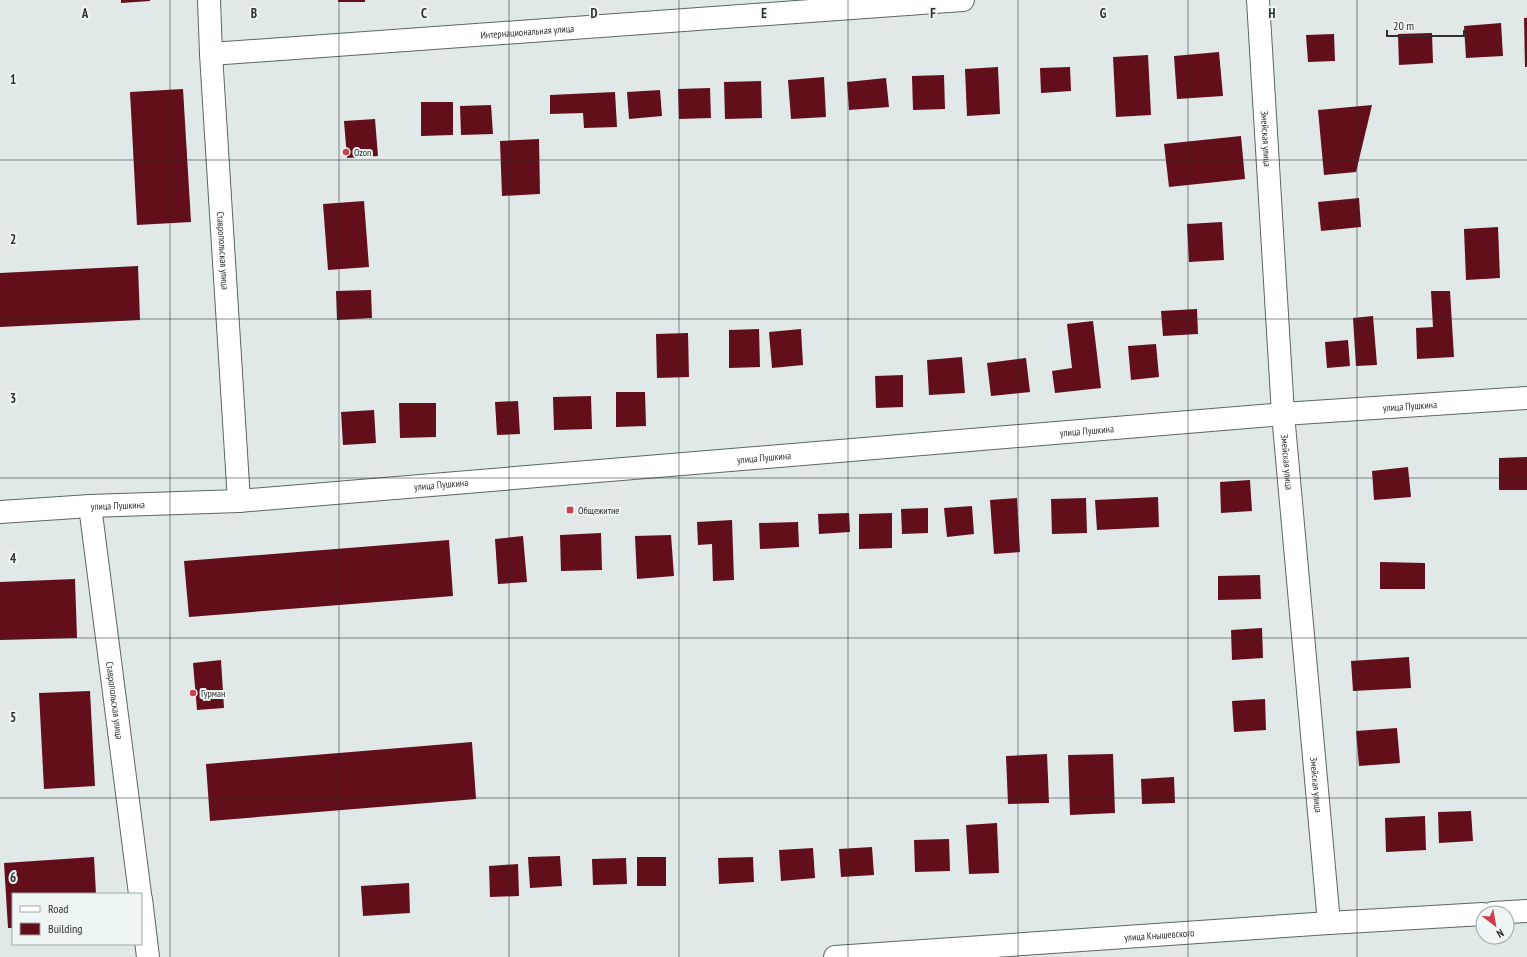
<svg xmlns="http://www.w3.org/2000/svg" width="1527" height="957" viewBox="0 0 1527 957" font-family="'PT Sans Narrow',sans-serif">
	<rect width="100%" height="100%" fill="#e0e8e8"/>
	<g fill="#620f1b">
		<polygon points="121,0 150,0 150,1 121,3"/>
		<rect x="338" y="0" width="27" height="2"/>
		<polygon points="1524,18 1527,18 1527,67 1525,67"/>
		<polygon points="1501,23 1503,56 1466,58 1464,26"/>
		<polygon points="1432,33 1433,63 1399,65 1398,34"/>
		<polygon points="1334,34 1335,61 1308,62 1306,35"/>
		<polygon points="1219,52 1223,96 1177,99 1174,56"/>
		<polygon points="1148,55 1151,115 1116,117 1113,57"/>
		<polygon points="998,67 1000,114 967,116 965,69"/>
		<polygon points="1070,67 1071,91 1041,93 1040,68"/>
		<polygon points="944,75 945,109 913,110 912,76"/>
		<polygon points="824,77 826,117 791,119 788,80"/>
		<polygon points="886,78 889,107 849,110 847,82"/>
		<polygon points="761,81 762,118 725,119 724,82"/>
		<polygon points="710,88 711,118 679,119 678,89"/>
		<polygon points="183,89 191,222 137,225 130,92"/>
		<polygon points="660,90 662,116 629,119 627,92"/>
		<polygon points="615,92 617,127 584,128 583,113 550,114 550,95"/>
		<polygon points="421,102 453,102 453,135 421,136"/>
		<polygon points="491,105 493,134 461,135 460,106"/>
		<polygon points="1372,105 1356,172 1324,175 1318,110"/>
		<polygon points="375,119 378,156 347,158 344,121"/>
		<polygon points="1241,136 1245,179 1169,187 1164,144"/>
		<polygon points="539,139 540,194 502,196 500,141"/>
		<polygon points="1359,198 1361,227 1321,231 1318,202"/>
		<polygon points="364,201 369,267 328,270 323,204"/>
		<polygon points="1222,222 1224,260 1189,262 1187,224"/>
		<polygon points="1498,227 1500,278 1466,280 1464,229"/>
		<polygon points="138,266 140,320 0,327 0,273"/>
		<polygon points="371,290 372,318 337,320 336,291"/>
		<polygon points="1431,291 1450,291 1454,357 1417,359 1416,328 1433,327"/>
		<polygon points="1197,309 1198,334 1163,336 1161,311"/>
		<polygon points="1373,316 1377,365 1356,366 1353,318"/>
		<polygon points="1093,321 1101,388 1055,393 1052,371 1072,368 1067,324"/>
		<polygon points="759,329 760,367 729,368 729,330"/>
		<polygon points="801,329 803,365 772,368 769,332"/>
		<polygon points="688,333 689,377 657,378 656,334"/>
		<polygon points="1348,340 1350,366 1327,368 1325,342"/>
		<polygon points="1156,344 1159,377 1131,380 1128,346"/>
		<polygon points="962,357 965,393 929,395 927,360"/>
		<polygon points="1026,358 1030,392 991,396 987,363"/>
		<polygon points="903,375 903,407 876,408 875,376"/>
		<polygon points="616,392 645,392 646,426 616,427"/>
		<polygon points="591,396 592,429 554,430 553,397"/>
		<polygon points="518,401 520,434 497,435 495,402"/>
		<polygon points="399,403 436,403 436,437 400,438"/>
		<polygon points="374,410 376,443 343,445 341,412"/>
		<polygon points="1527,457 1527,490 1499,490 1499,458"/>
		<polygon points="1408,467 1411,497 1374,500 1372,471"/>
		<polygon points="1250,480 1252,511 1221,513 1220,482"/>
		<polygon points="1158,497 1159,527 1097,530 1095,500"/>
		<polygon points="1017,498 1020,552 994,554 990,500"/>
		<polygon points="1086,498 1087,533 1052,534 1051,499"/>
		<polygon points="972,506 974,534 947,537 944,508"/>
		<polygon points="928,508 928,533 902,534 901,509"/>
		<polygon points="849,513 850,532 819,534 818,514"/>
		<polygon points="892,513 892,548 859,549 859,514"/>
		<polygon points="732,520 734,580 713,581 712,544 698,545 697,522"/>
		<polygon points="798,522 799,547 760,549 759,523"/>
		<polygon points="601,533 602,570 561,571 560,535"/>
		<polygon points="671,535 674,576 637,579 635,536"/>
		<polygon points="523,536 527,582 498,584 495,539"/>
		<polygon points="449,540 453,596 189,617 184,561"/>
		<polygon points="1380,562 1425,563 1425,589 1380,589"/>
		<polygon points="1260,575 1261,599 1218,600 1218,576"/>
		<polygon points="75,579 77,638 0,640 0,582"/>
		<polygon points="1262,628 1263,658 1232,660 1231,630"/>
		<polygon points="1409,657 1411,688 1353,691 1351,661"/>
		<polygon points="221,660 224,708 197,710 193,663"/>
		<polygon points="90,691 95,786 44,789 39,693"/>
		<polygon points="1265,699 1266,730 1234,732 1232,701"/>
		<polygon points="1397,728 1400,763 1359,766 1356,731"/>
		<polygon points="472,742 476,799 210,821 206,764"/>
		<polygon points="1047,754 1049,803 1008,804 1006,756"/>
		<polygon points="1113,754 1115,813 1070,815 1068,755"/>
		<polygon points="1174,777 1175,803 1142,804 1141,779"/>
		<polygon points="1471,811 1473,841 1439,843 1438,812"/>
		<polygon points="1425,816 1426,850 1386,852 1385,818"/>
		<polygon points="997,823 999,873 969,874 966,825"/>
		<polygon points="949,839 950,871 915,872 914,840"/>
		<polygon points="872,847 874,875 841,877 839,849"/>
		<polygon points="813,848 815,878 781,881 779,850"/>
		<polygon points="560,856 562,886 530,888 528,857"/>
		<polygon points="94,857 96,894 13,894 13,928 8,928 4,863"/>
		<rect x="637" y="857" width="29" height="29"/>
		<polygon points="753,857 754,882 719,884 718,858"/>
		<polygon points="626,858 627,884 593,885 592,859"/>
		<polygon points="518,864 519,896 490,897 489,866"/>
		<polygon points="409,883 410,913 363,916 361,886"/>
	</g>
	<g fill="none" stroke-linecap="round" stroke-linejoin="round">
		<defs>
			<g id="minor">
				<path id="s1" d="M1258 0 1283 414 1329 923"/>
				<path id="s2" d="M211 54 963 0"/>
				<path id="s3" d="M90 506 140 894"/>
				<polyline points="141,899 148,957"/>
				<polyline points="1493,913 1527,911"/>
				<path id="s4" d="M835 957 1329 923 1483 914"/>
			</g>
			<g id="tertiary">
				<path id="s5" d="M209 0 211 54 239 501"/>
			</g>
			<g id="secondary">
				<path id="s6" d="M0 512 90 506 239 501 1283 414 1527 398"/>
			</g>
		</defs>
		<use href="#minor" stroke="#5d6565" stroke-width="24"/>
		<use href="#tertiary" stroke="#5d6565" stroke-width="24"/>
		<use href="#secondary" stroke="#5d6565" stroke-width="24"/>
		<use href="#minor" stroke="#fff" stroke-width="22"/>
		<use href="#tertiary" stroke="#fff" stroke-width="22"/>
		<use href="#secondary" stroke="#fff" stroke-width="22"/>
	</g>
	<path fill="none" stroke="#2e3131" stroke-width="1" stroke-opacity="0.55" d="M170 0V957M339 0V957M509 0V957M679 0V957M848 0V957M1018 0V957M1188 0V957M1357 0V957M0 160H1527M0 319H1527M0 478H1527M0 638H1527M0 798H1527"/>
	<g fill="#ce3e4c" stroke="#edf6f5" stroke-width="1.5">
		<circle cx="346" cy="152" r="4"/>
		<rect x="566" y="506" width="8" height="8" rx="2"/>
		<circle cx="193" cy="693" r="4"/>
	</g>
	<g text-anchor="middle" stroke-width="4" stroke-linejoin="round" paint-order="stroke">
		<g font-size="10" fill="#2e3131" stroke="#edf6f5">
			<text dy="4" stroke="none"><textPath href="#s2" startOffset="317">Интернациональная улица</textPath></text>
			<text dy="4" stroke="none"><textPath href="#s1" startOffset="139">Змейская улица</textPath></text>
			<text dy="4" stroke="none"><textPath href="#s5" startOffset="251">Ставропольская улица</textPath></text>
			<text dy="4" stroke="none"><textPath href="#s6" startOffset="1414">улица Пушкина</textPath></text>
			<text dy="4" stroke="none"><textPath href="#s6" startOffset="1090">улица Пушкина</textPath></text>
			<text dy="4" stroke="none"><textPath href="#s6" startOffset="766">улица Пушкина</textPath></text>
			<text dy="4" stroke="none"><textPath href="#s1" startOffset="463">Змейская улица</textPath></text>
			<text dy="4" stroke="none"><textPath href="#s6" startOffset="442">улица Пушкина</textPath></text>
			<text dy="4" stroke="none"><textPath href="#s6" startOffset="118">улица Пушкина</textPath></text>
			<text dy="4" stroke="none"><textPath href="#s3" startOffset="196">Ставропольская улица</textPath></text>
			<text dy="4" stroke="none"><textPath href="#s1" startOffset="787">Змейская улица</textPath></text>
			<text dy="4" stroke="none"><textPath href="#s4" startOffset="325">улица Кнышевского</textPath></text>
		</g>
		<g font-size="10" fill="#2e3131" stroke="#edf6f5" text-anchor="start">
			<text x="354" y="156">Ozon</text>
			<text x="578" y="514">Общежитие</text>
			<text x="201" y="697">Гурман</text>
		</g>
	</g>
	<g font-size="13" text-anchor="middle" font-weight="bold" fill="#2e3131" stroke="#edf6f5" stroke-width="4" stroke-linejoin="round" paint-order="stroke">
		<text x="85" y="18">A</text>
		<text x="254" y="18">B</text>
		<text x="424" y="18">C</text>
		<text x="594" y="18">D</text>
		<text x="764" y="18">E</text>
		<text x="933" y="18">F</text>
		<text x="1103" y="18">G</text>
		<text x="1272" y="18">H</text>
		<text x="13" y="84">1</text>
		<text x="13" y="244">2</text>
		<text x="13" y="403">3</text>
		<text x="13" y="563">4</text>
		<text x="13" y="722">5</text>
		<text x="13" y="882">6</text>
	</g>
	<rect x="12" y="893" width="130" height="52" fill="#edf6f5" stroke="#a1a7a7"/>
	<rect x="20" y="906" width="20" height="6" fill="#ffffff" stroke="#a1a7a7"/>
	<text x="48" y="913" font-size="12" fill="#2e3131">Road</text>
	<rect x="20" y="923" width="20" height="12" fill="#620f1b" stroke="#a1a7a7"/>
	<text x="48" y="933" font-size="12" fill="#2e3131">Building</text>
	<g transform="translate(1495 925) rotate(149)"><circle r="19" fill="#edf6f5" stroke="#a1a7a7"/>
	<path d="M0-3L7 15L0 10L-7 15Z" fill="#ce3e4c"/>
	<text y="-6" font-size="11" font-weight="bold" text-anchor="middle" fill="#2e3131">N</text>
	</g>
	<path d="M1387 30v6h77v-6" fill="none" stroke="#2e3131" stroke-width="2"/>
	<text x="1393" y="30" font-size="12" fill="#2e3131" stroke="#edf6f5" stroke-width="3" paint-order="stroke">20 m</text>
</svg>
